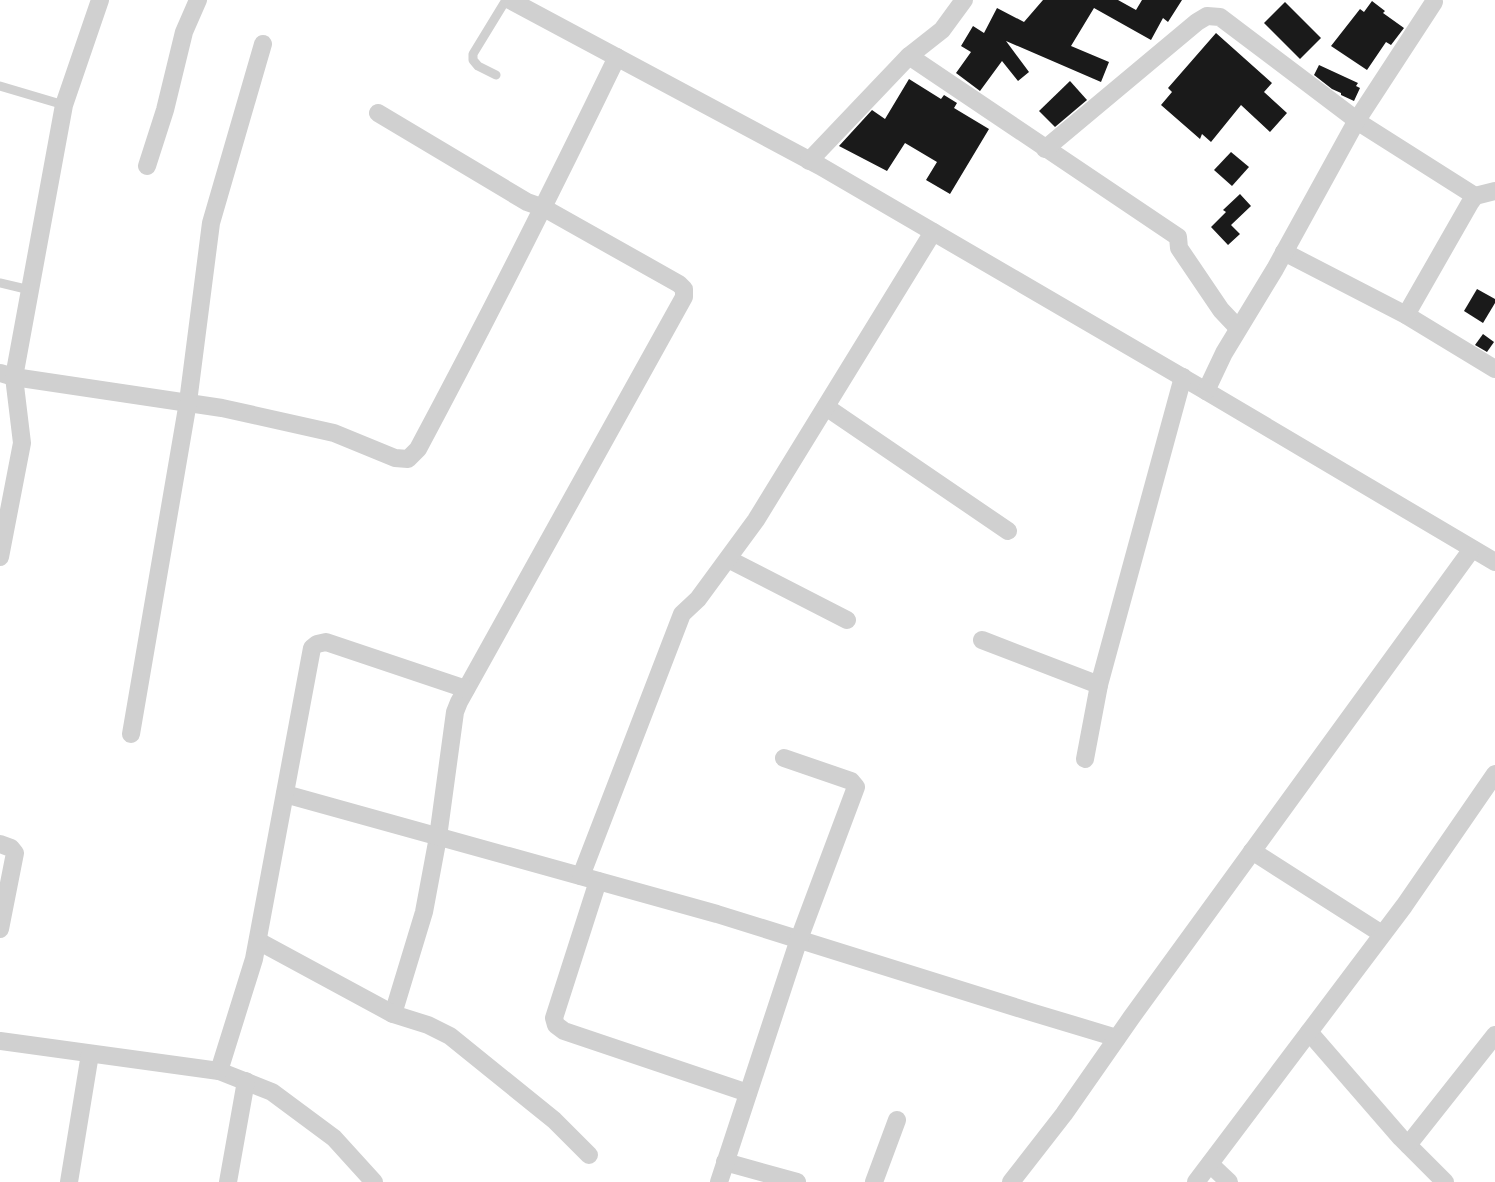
<svg xmlns="http://www.w3.org/2000/svg" width="1495" height="1182" viewBox="0 0 1495 1182" font-family="'Roboto Condensed',sans-serif">
	<rect width="100%" height="100%" fill="#fff"/>
	<g fill="#1a1a1a">
		<polygon points="1043,0 1118,0 1136,10 1142,0 1182,0 1168,22 1163,18 1151,40 1094,8 1071,46 1109,62 1101,82 1006,41 1029,72 1018,81 1002,61 980,91 956,73 971,52 961,46 973,26 984,33 997,8 1024,22"/>
		<polygon points="1372,1 1385,11 1383,13 1404,28 1391,45 1386,42 1367,70 1331,46 1360,9 1364,12"/>
		<polygon points="1285,2 1321,38 1300,59 1264,23"/>
		<polygon points="1216,33 1272,83 1264,92 1287,113 1270,132 1241,105 1211,142 1202,134 1200,139 1161,105 1172,92 1168,88"/>
		<polygon points="1319,65 1358,83 1356,86 1360,88 1354,101 1341,95 1341,93 1332,89 1314,75"/>
		<polygon points="909,79 941,99 944,95 957,103 954,108 989,129 950,194 926,180 937,162 905,143 887,171 839,146 872,110 885,119"/>
		<polygon points="1070,81 1087,100 1055,127 1039,111"/>
		<polygon points="1231,152 1249,167 1232,186 1214,170"/>
		<polygon points="1240,194 1251,206 1231,225 1240,234 1228,245 1211,227 1226,212 1223,210"/>
		<polygon points="1477,289 1495,299 1495,303 1483,323 1464,311"/>
		<polygon points="1483,334 1494,342 1487,352 1475,345"/>
	</g>
	<g fill="none" stroke-linecap="round" stroke-linejoin="round">
		<g stroke="#d0d0d0" stroke-width="9">
			<polyline points="496,75 478,66 473,60 473,54 506,0"/>
			<polyline points="0,86 64,105"/>
			<polyline points="0,283 30,290"/>
		</g>
		<g stroke="#d0d0d0" stroke-width="18">
			<polyline points="510,0 820,166 1206,391 1495,562"/>
			<polyline points="909,56 1178,237 1179,248 1221,310 1238,328"/>
			<polyline points="378,113 527,202 544,208 679,284 684,289 684,297 459,702 455,712 438,837 424,912 393,1014"/>
			<polyline points="1045,149 1197,22 1207,16 1220,17 1363,125 1475,196"/>
			<polyline points="809,161 909,56 942,30 964,0"/>
			<polyline points="147,166 165,110 184,32 198,0"/>
			<polyline points="1284,252 1406,315 1495,369"/>
			<polyline points="1406,315 1470,203 1475,196 1495,191"/>
			<path d="M0 373 14 377 222 408 334 433 395 458 408 459 418 449C487 320 553 189 617 57"/>
			<polyline points="1206,391 1224,353 1275,269 1357,120 1434,2"/>
			<polyline points="826,407 1008,531"/>
			<polyline points="0,557 22,443 14,377 64,105 100,0"/>
			<polyline points="728,559 847,620"/>
			<polyline points="982,640 1099,685"/>
			<polyline points="131,734 188,402 211,223 263,44"/>
			<polyline points="1085,759 1099,685 1183,377"/>
			<polyline points="285,794 717,914 1034,1013 1117,1038"/>
			<polyline points="0,844 11,848 15,853 0,929"/>
			<polyline points="1252,851 1382,934"/>
			<polyline points="581,876 682,614 698,599 756,520 933,232"/>
			<polyline points="598,881 554,1018 556,1025 564,1031 748,1093"/>
			<polyline points="258,941 393,1014 428,1025 450,1036 554,1120 589,1155"/>
			<polyline points="1309,1032 1401,1138 1445,1182"/>
			<polyline points="0,1041 219,1071 272,1092 334,1138 374,1182"/>
			<polyline points="219,1071 254,959 312,648 317,644 326,642 466,689"/>
			<polyline points="1408,1145 1495,1035"/>
			<polyline points="725,1162 797,1182"/>
			<polyline points="1210,1164 1229,1182"/>
			<polyline points="69,1182 90,1054"/>
			<polyline points="228,1182 246,1081"/>
			<polyline points="719,1182 799,939 856,787 851,781 784,758"/>
			<polyline points="874,1182 897,1120"/>
			<polyline points="1011,1182 1064,1114 1131,1018 1472,549"/>
			<polyline points="1196,1182 1404,906 1495,774"/>
		</g>
	</g>
</svg>
